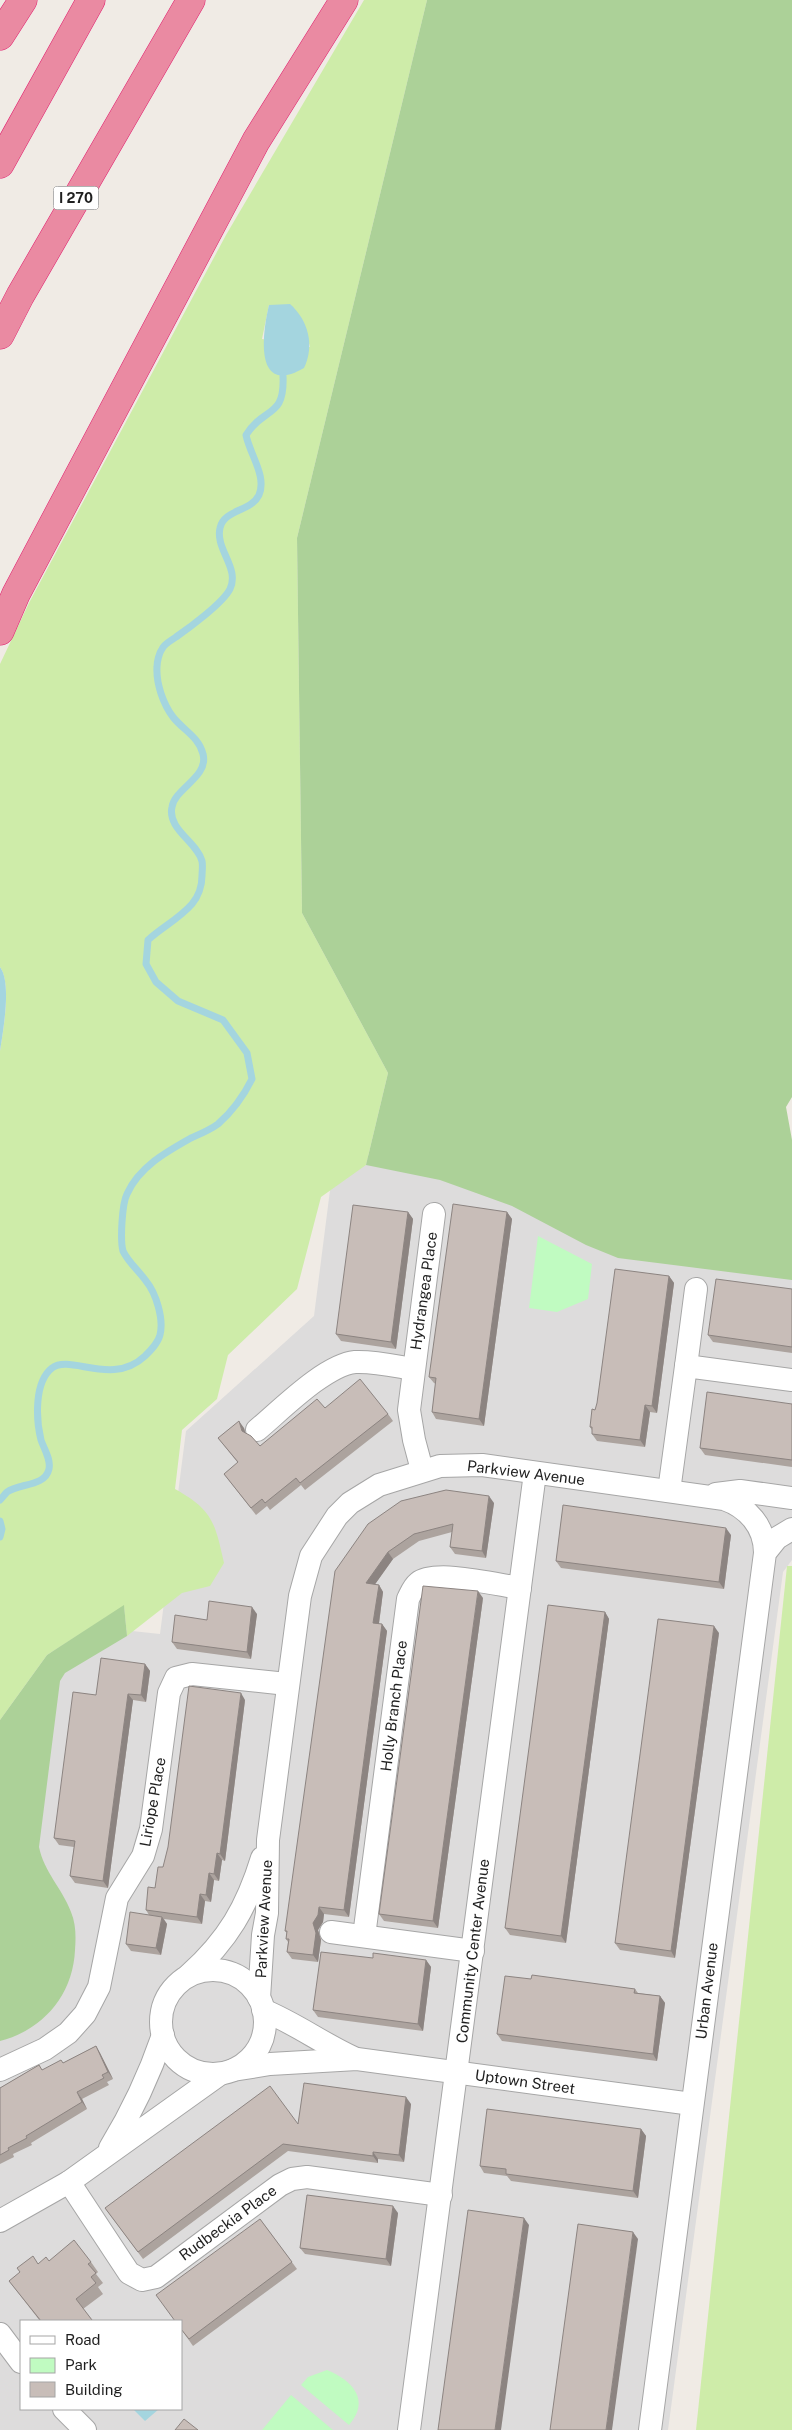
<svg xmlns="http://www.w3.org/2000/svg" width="792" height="2430" viewBox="0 0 792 2430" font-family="'Public Sans',sans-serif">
	<rect width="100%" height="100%" fill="#f0ebe5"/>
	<path fill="#dddcdc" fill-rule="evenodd" d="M335 1151 792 1211V1560L783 1572 668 2430H0V1921L57 1623 160 1634 186 1431 314 1316ZM21 2321H181V2409H21Z"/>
	<g fill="#ceeca9" fill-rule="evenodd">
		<path d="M364 0H427L297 538 302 913 388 1073 366 1165 321 1197 297 1289 228 1355 217 1399 182 1430 175 1489C213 1510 215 1523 224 1563L210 1586 182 1593 127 1636 124 1606 47 1655 0 1720V1051C3 1031 12 984 0 967V664L29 603 226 235ZM269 305 303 321 310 347 262 339Z"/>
		<polygon points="787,1566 792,1566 792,2430 696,2430"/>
	</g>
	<g fill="#acd198">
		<polygon points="427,0 792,0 792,1097 786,1107 792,1140 792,1280 618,1258 586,1245 512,1206 440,1180 366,1165 388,1073 302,913 297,538"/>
		<path d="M124 1605 127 1636 65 1673 60 1681 39 1847C44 1872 62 1888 71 1912 76 1924 76 1937 75 1950 73 1995 43 2030 0 2041V1720L47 1655Z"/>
	</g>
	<g fill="#c0fbc1">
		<polygon points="538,1236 592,1264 588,1299 557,1312 529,1308"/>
		<path d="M327 2370C352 2380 371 2400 349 2425L301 2385 308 2377Z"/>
		<polygon points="291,2395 333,2430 262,2430"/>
	</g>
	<g fill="#a4d5df">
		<path d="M290 304C308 320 315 345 304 368 254 397 262 334 269 305Z"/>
		<path d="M0 967C12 983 3 1031 0 1051Z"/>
		<polygon points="133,2409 159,2409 145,2421"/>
	</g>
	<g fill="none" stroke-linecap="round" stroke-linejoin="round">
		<g stroke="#a4d5df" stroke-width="7">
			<path d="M0 1500C2 1498 5 1494 7 1492 19 1483 45 1487 49 1469 51 1459 44 1449 41 1440 36 1420 34 1382 52 1368 71 1354 112 1387 145 1356 151 1350 158 1343 160 1335 164 1319 156 1293 146 1281 139 1271 128 1262 123 1251 120 1240 122 1204 127 1194 139 1167 166 1152 191 1138 200 1134 210 1130 218 1124 233 1111 243 1097 252 1079L247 1053 223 1020 178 1001 156 982 146 964 148 940C162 927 179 919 192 904 198 897 202 886 202 876 202 872 203 866 202 861 197 842 167 829 172 807 175 788 209 777 203 754 199 737 183 730 173 717 163 704 156 683 157 667 157 662 159 653 162 649 164 644 172 640 176 637 189 628 223 603 230 589 240 568 215 549 220 528 224 509 251 512 259 495 267 476 250 455 246 435 264 406 285 419 283 376"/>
			<polyline points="0,1521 2,1529 0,1537"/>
		</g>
		<defs>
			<g id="minor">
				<polyline points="686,1366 696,1289"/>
				<path d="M257 1430C281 1410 325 1365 355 1362 374 1361 395 1366 413 1369"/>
				<polyline points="422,1470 414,1440 409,1410 434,1214"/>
				<polyline points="669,1491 686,1366 792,1380"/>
				<polyline points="716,1494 740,1491 792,1498"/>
				<polyline points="331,1932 473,1951"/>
				<path d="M364 1936 408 1599C411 1593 413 1587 418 1583 435 1569 498 1585 520 1588"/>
				<circle cx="213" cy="2022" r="52"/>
				<path d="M189 1975C228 1940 247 1907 262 1858"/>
				<path d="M259 1998 263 1935 267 1913 268 1840 300 1596 311 1556 337 1516 350 1503 379 1485 440 1466 482 1465 724 1499C747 1507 765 1526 765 1553"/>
				<path d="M263 2010C295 2023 323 2044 354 2058"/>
				<polyline points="0,2070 45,2049 68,2033 85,2014 99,1987 117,1898 143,1856 151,1829 169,1693 176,1678 192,1674 287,1684"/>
				<polyline points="233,2070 270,2064 357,2059 692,2104"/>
				<path d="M110 2148C132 2112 149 2076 163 2035"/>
				<polyline points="69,2182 129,2273 142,2280 156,2277 280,2185 292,2179 307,2177 441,2195"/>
				<polyline points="0,2221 69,2182 220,2074"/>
				<polyline points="0,2334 21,2362"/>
				<polyline points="64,2409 85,2430"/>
				<polyline points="409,2430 535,1473"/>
				<polyline points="650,2430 765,1553 777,1538 792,1529"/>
			</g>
			<g id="motorway">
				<polyline points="0,36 23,0"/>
				<polyline points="0,164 91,0"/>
				<polyline points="0,335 20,296 191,0"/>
				<polyline points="0,631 16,594 256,141 344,0"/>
			</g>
		</defs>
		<use href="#minor" stroke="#a6a6a6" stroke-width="24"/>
		<use href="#motorway" stroke="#e01f6e" stroke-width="29"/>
		<use href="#minor" stroke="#fff" stroke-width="22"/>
		<use href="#motorway" stroke="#ea8aa2" stroke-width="28"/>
	</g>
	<g fill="#aca39e">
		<polygon points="408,1212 413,1219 396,1349 341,1341 336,1334"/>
		<polygon points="507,1212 512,1219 484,1426 436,1419 432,1412 436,1384 434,1383 429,1377"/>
		<polygon points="669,1276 674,1283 657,1413 650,1412 645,1447 597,1441 592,1434 592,1430 590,1427"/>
		<polygon points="792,1289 792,1353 713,1342 708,1335"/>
		<polygon points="792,1404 792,1467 705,1455 700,1448"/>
		<polygon points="325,1408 388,1414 393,1421 305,1490 301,1485 270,1510 267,1506 256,1515 224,1474 238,1463 218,1438 244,1428 245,1433 260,1446"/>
		<polygon points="494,1503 486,1558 455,1554 450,1547 452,1532 419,1541 393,1559 375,1584 379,1585 383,1592 379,1624 382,1624 387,1631 349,1917 324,1914 323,1922 318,1930 321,1940 318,1962 292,1959 287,1952 288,1942 286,1939 287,1933 285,1931 368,1524"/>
		<polygon points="731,1535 724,1589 561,1568 556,1561"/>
		<polygon points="483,1598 438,1928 384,1921 379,1914"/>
		<polygon points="605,1612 609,1619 566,1943 510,1935 505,1928"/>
		<polygon points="257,1614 251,1659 177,1649 172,1642 207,1620"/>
		<polygon points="719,1633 675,1958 620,1950 615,1943"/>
		<polygon points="145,1664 150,1671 146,1702 133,1700 108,1888 75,1883 70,1876 74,1847 59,1845 54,1838 96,1695"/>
		<polygon points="245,1700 225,1861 222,1860 219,1881 214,1880 211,1902 205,1901 202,1924 164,1919 167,1924 161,1955 131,1951 126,1944 149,1915 146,1910 163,1867"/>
		<polygon points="373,1958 426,1960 431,1967 423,2031 318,2017 313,2010"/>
		<polygon points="531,1979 635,1989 638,1993 660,1996 665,2003 657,2061 502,2041 497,2034"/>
		<polygon points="96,2046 100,2053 113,2079 107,2082 109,2085 82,2099 87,2109 31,2143 32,2145 13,2154 14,2157 0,2164 0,2088 39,2065 42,2070 63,2063"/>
		<polygon points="411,2104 404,2162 378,2159 378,2163 288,2151 143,2259 105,2208 298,2124"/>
		<polygon points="641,2129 646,2136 638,2198 511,2181 507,2176 484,2173 480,2166"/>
		<polygon points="398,2213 391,2266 305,2254 300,2248"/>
		<polygon points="260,2219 297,2269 193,2346 181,2329"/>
		<polygon points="49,2261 91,2262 98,2272 96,2274 103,2283 98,2287 103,2294 83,2309 93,2321 40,2321 9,2281 38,2264"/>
	</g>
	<g fill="#8c8481">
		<polygon points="408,1212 413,1219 396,1349 391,1342"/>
		<polygon points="507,1212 512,1219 484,1426 479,1419"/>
		<polygon points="669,1276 674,1283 657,1413 652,1406"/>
		<polygon points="645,1405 650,1412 645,1447 640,1440"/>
		<polygon points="239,1421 244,1428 247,1438 242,1431"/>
		<polygon points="489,1496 494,1503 486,1558 482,1551"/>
		<polygon points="726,1528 731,1535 724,1589 719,1582"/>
		<polygon points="388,1552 393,1559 371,1590 366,1583"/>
		<polygon points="379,1585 383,1592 378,1630 373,1623"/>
		<polygon points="478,1591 483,1598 438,1928 433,1921"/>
		<polygon points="252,1607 257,1614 251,1659 247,1652"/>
		<polygon points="605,1612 609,1619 566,1943 561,1936"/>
		<polygon points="382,1624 387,1631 349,1917 344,1910"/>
		<polygon points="714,1626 719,1633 675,1958 671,1951"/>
		<polygon points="145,1664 150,1671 146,1702 141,1695"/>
		<polygon points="241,1693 245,1700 225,1861 220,1854"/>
		<polygon points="128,1694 133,1700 108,1888 103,1881"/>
		<polygon points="217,1853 222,1860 219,1881 214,1874"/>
		<polygon points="209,1873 214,1880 211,1902 206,1895"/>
		<polygon points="200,1894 205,1901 202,1924 197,1917"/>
		<polygon points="319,1907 324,1914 323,1922 318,1930 321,1940 318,1962 313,1955 313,1923"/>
		<polygon points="162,1917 167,1924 161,1955 156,1948"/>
		<polygon points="426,1960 431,1967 423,2031 418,2024"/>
		<polygon points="660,1996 665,2003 657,2061 653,2054"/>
		<polygon points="96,2046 100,2053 113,2079 108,2072"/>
		<polygon points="77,2092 82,2099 87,2109 82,2102"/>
		<polygon points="406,2097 411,2104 404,2162 399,2155"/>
		<polygon points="641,2129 646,2136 638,2198 633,2191"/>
		<polygon points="373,2152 378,2159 378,2163 373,2156"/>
		<polygon points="393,2206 398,2213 391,2266 386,2259"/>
		<polygon points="524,2218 529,2225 501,2430 495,2430"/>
		<polygon points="633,2232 638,2239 612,2430 606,2430"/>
	</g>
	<g fill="#c8bdb8" stroke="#8c8481">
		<polygon points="453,1204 507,1212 479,1419 432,1412 436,1378 429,1377"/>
		<polygon points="353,1205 408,1212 391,1342 336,1334"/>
		<polygon points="615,1269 669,1276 652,1406 645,1405 640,1440 592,1434 592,1427 590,1427 592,1409 595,1410 597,1403"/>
		<polygon points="716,1279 792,1289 792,1347 708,1335"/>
		<polygon points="360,1379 388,1414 300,1483 296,1478 265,1503 262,1499 251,1508 224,1474 238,1462 218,1438 239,1421 242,1431 251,1436 260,1446 317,1399 325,1408"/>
		<polygon points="707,1392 792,1404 792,1460 700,1448"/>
		<polygon points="446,1490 489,1496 482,1551 450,1547 453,1524 414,1534 388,1552 366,1583 379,1585 373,1623 382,1624 344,1910 319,1907 318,1915 313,1923 316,1933 313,1955 287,1952 289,1939 286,1939 287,1931 285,1931 335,1571 368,1524 401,1501"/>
		<polygon points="563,1505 726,1528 719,1582 556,1561"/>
		<polygon points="423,1586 478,1591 433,1921 379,1914"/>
		<polygon points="209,1601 252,1607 247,1652 172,1642 175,1615 207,1620"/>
		<polygon points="548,1605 605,1612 561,1936 505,1928"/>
		<polygon points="658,1619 714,1626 671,1951 615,1943"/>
		<polygon points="101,1658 145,1664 141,1695 128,1694 103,1881 70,1876 75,1841 54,1838 73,1692 96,1695"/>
		<polygon points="189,1686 241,1693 220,1854 217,1853 214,1874 209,1873 206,1895 200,1894 197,1917 146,1910 148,1887 155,1888 158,1867 163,1867 168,1847"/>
		<polygon points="130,1912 162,1917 156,1948 126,1944"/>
		<polygon points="321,1952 373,1958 373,1953 426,1960 418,2024 313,2010"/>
		<polygon points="532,1975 635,1989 634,1993 660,1996 653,2054 497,2034 505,1976 531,1979"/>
		<polygon points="96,2046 108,2072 102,2075 104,2078 77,2092 82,2102 26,2136 27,2138 8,2148 9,2150 0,2155 0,2088 39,2065 42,2070 61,2060 63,2063"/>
		<polygon points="304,2083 406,2097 399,2155 373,2152 373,2156 283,2144 138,2252 105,2208 270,2086 298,2124"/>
		<polygon points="487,2109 641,2129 633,2191 506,2174 506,2169 480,2166"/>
		<polygon points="307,2195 393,2206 386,2259 300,2248"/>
		<polygon points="468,2210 524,2218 495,2430 438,2430"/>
		<polygon points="260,2219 292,2262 189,2339 181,2329 181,2321 175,2321 156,2295"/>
		<polygon points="578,2224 633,2232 606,2430 550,2430"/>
		<polygon points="74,2240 91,2262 88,2264 96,2273 91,2277 96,2283 76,2299 92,2320 90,2321 41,2321 9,2281 20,2272 17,2268 33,2256 38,2264 46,2257 49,2261"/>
		<polygon points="184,2419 198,2430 175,2430"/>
	</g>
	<g text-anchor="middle" stroke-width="4" stroke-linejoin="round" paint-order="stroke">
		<rect fill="#fff" stroke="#626262" stroke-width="1" x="53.5" y="186.5" width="45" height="23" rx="4"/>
		<g font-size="14" font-weight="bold" fill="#1f1f1f">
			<text x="76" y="203">I 270</text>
		</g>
		<g font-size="15" fill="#1f1f1f" stroke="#fff">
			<text transform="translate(424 1291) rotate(-82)" y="5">Hydrangea Place</text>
			<text transform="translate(526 1473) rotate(7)" y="5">Parkview Avenue</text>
			<text transform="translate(394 1706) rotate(-83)" y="5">Holly Branch Place</text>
			<text transform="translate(153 1802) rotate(-80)" y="5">Liriope Place</text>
			<text transform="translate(264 1919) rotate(-87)" y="5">Parkview Avenue</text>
			<text transform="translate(473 1951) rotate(-83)" y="5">Community Center Avenue</text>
			<text transform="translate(707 1991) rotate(-83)" y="5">Urban Avenue</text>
			<text transform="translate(525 2082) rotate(8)" y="5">Uptown Street</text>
			<text transform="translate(228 2223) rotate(-36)" y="5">Rudbeckia Place</text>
		</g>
	</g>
	<rect x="20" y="2320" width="162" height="90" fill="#ffffff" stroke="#a5a5a5"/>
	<rect x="30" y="2336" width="25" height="8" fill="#ffffff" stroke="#a5a5a5"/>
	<text x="65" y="2345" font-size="15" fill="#1f1f1f">Road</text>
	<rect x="30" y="2358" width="25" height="15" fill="#c0fbc1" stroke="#a5a5a5"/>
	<text x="65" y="2370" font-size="15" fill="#1f1f1f">Park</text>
	<rect x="30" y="2382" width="25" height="15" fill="#c8bdb8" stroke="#a5a5a5"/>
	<text x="65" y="2395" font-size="15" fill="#1f1f1f">Building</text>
</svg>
